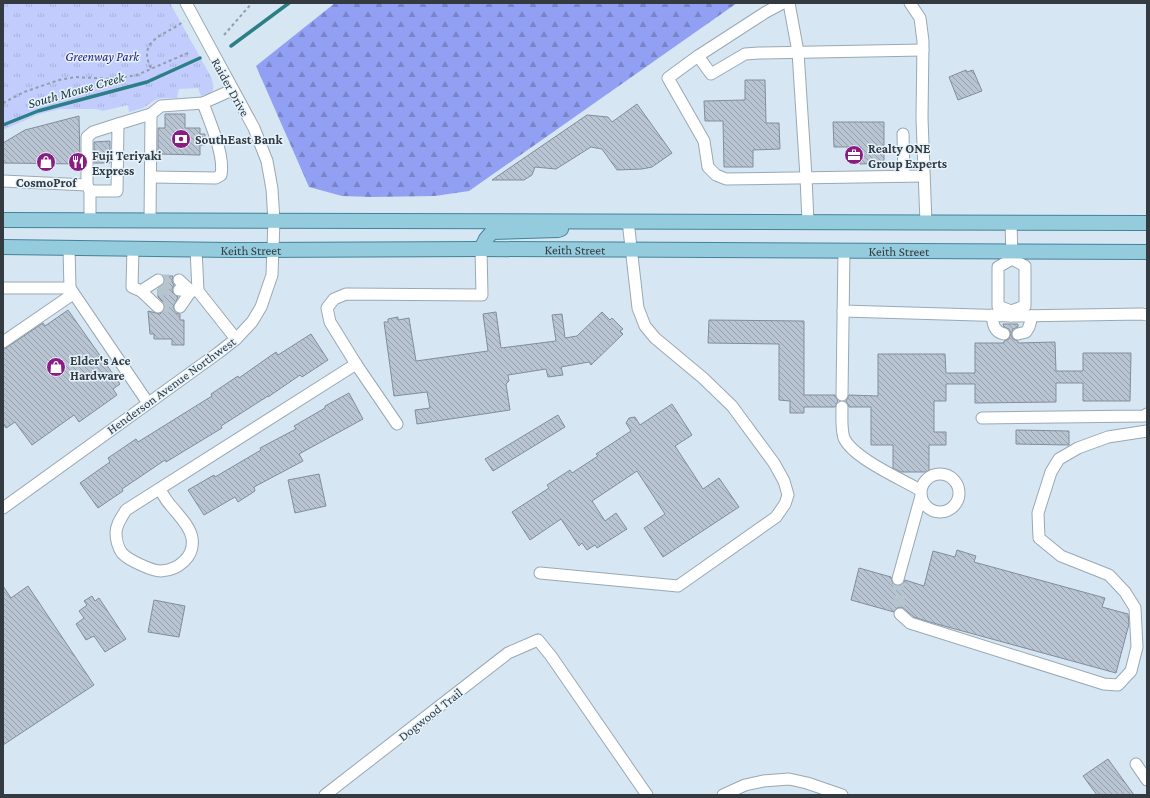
<svg xmlns="http://www.w3.org/2000/svg" width="1150" height="798" viewBox="0 0 1150 798" font-family="'Crimson Pro',serif">
	<defs>
		<pattern id="grass-tufts" width="24" height="20" patternUnits="userSpaceOnUse"><rect width="24" height="20" fill="#c3cdfd"/><path d="M3 7l-1-3M5 7V3M7 7l1-3M15 17l-1-3M17 17v-4M19 17l1-3" fill="none" stroke="#a8b1da"/></pattern>
		<pattern id="forest-firs" width="22" height="20" patternUnits="userSpaceOnUse"><rect width="22" height="20" fill="#92a0f4"/><path d="M5 1l3.5 6h-7zM16 11l3.5 6h-7z" fill="#7884c7"/></pattern>
		<pattern id="building-back-hatch" width="6" height="6" patternUnits="userSpaceOnUse"><rect width="6" height="6" fill="#b9c4d3"/><path d="M-1 5l2 2M0 0l6 6M5-1l2 2" fill="none" stroke="#97a0ad"/></pattern>
	</defs>
	<rect width="100%" height="100%" fill="#d6e6f2"/>
	<path fill="url(#grass-tufts)" d="M3 3H170L211 77C213 84 215 88 211 94L201 96 198 88 179 89 177 98H162L155 100 143 108 129 112 128 105 103 111 96 109H60L39 114 3 130V41L5 40 3 38Z"/>
	<polygon fill="url(#forest-firs)" points="335,3 737,3 469,191 435,196 372,197 342,196 309,187 256,66"/>
	<g fill="none" stroke-linecap="round" stroke-linejoin="round">
		<g stroke="#2c7f86" stroke-width="3.5">
			<polyline points="231,46 289,3"/>
			<polyline points="3,125 38,111 147,82 200,58"/>
		</g>
	</g>
	<g fill="url(#building-back-hatch)" stroke="#838d9b">
		<polygon points="966,70 967,72 973,70 982,91 958,100 949,77"/>
		<polygon points="745,80 765,80 766,123 779,123 780,149 753,150 753,167 724,167 723,121 705,121 704,101 745,100"/>
		<polygon points="637,104 672,153 652,167 642,169 617,170 602,149 591,147 556,169 535,167 532,175 524,180 492,180 587,115 608,117 612,122"/>
		<polygon points="165,114 185,114 185,128 200,128 200,134 205,134 205,145 200,145 200,155 158,154 158,128 165,128"/>
		<polygon points="79,116 80,164 3,163 3,143 25,130"/>
		<polygon points="833,122 884,122 884,163 860,164 860,147 834,147"/>
		<polygon points="110,141 110,163 94,163 94,142"/>
		<polygon points="164,276 173,276 172,282 174,285 172,289 173,293 178,297 173,307 176,313 180,314 180,320 184,320 184,345 172,345 172,339 154,339 154,334 150,334 148,311 160,314 163,311 165,308 163,302 158,297 158,289 164,283"/>
		<polygon points="68,310 120,384 113,389 117,395 79,422 74,415 32,445 15,422 6,428 3,423 3,350 43,323 45,326"/>
		<polygon points="496,312 501,348 556,341 552,315 562,314 565,338 577,336 602,312 610,320 612,318 623,329 620,331 623,334 591,365 589,362 561,367 563,375 548,377 546,369 508,375 509,381 506,384 510,410 417,424 415,410 430,408 427,392 394,396 384,322 388,322 388,319 398,317 398,320 409,318 416,361 488,351 483,314"/>
		<polygon points="709,320 804,321 804,395 835,395 838,401 835,407 804,407 804,413 790,413 790,401 779,400 779,344 708,343"/>
		<polygon points="1003,324 1018,324 1018,327 1013,329 1011,335 1013,339 1018,341 1018,343 1055,342 1056,371 1083,371 1083,353 1131,353 1130,401 1083,401 1083,383 1056,383 1056,402 975,403 975,384 946,384 946,401 934,401 934,432 946,432 946,445 929,445 929,472 901,472 893,468 893,445 871,445 871,407 849,407 846,401 849,395 878,396 878,354 945,354 946,373 975,373 975,343 1004,343 1004,341 1009,339 1011,333 1009,329 1004,327"/>
		<polygon points="311,334 328,360 302,377 300,375 268,397 268,396 221,426 222,428 166,462 165,460 122,489 123,491 98,508 80,483 110,462 108,458 136,439 138,442 212,396 211,394 238,376 239,378 276,352 278,355"/>
		<polygon points="349,393 363,419 299,454 303,461 254,487 255,491 238,502 235,497 204,515 188,490 214,475 215,477 261,450 260,448 296,429 294,426 325,408 325,406"/>
		<polygon points="672,404 692,435 675,446 703,489 719,478 739,507 663,557 644,528 665,514 637,471 592,501 605,521 616,513 627,529 597,548 595,545 587,550 582,543 579,546 561,519 530,540 512,512 549,488 547,485 570,470 572,473 598,456 596,454 631,431 626,423 629,418 635,417 640,425"/>
		<polygon points="558,415 565,427 493,471 485,459"/>
		<polygon points="1016,430 1069,431 1069,445 1016,444"/>
		<polygon points="319,474 326,506 295,513 288,480"/>
		<polygon points="957,550 976,556 974,562 1105,598 1102,607 1128,614 1129,624 1116,673 926,621 914,617 902,607 897,608 894,612 851,600 859,568 891,577 893,584 897,586 903,584 905,580 924,586 933,551 955,557"/>
		<polygon points="3,586 11,598 28,586 94,685 3,745"/>
		<polygon points="92,596 95,601 99,598 126,639 105,652 94,636 86,640 76,624 84,618 79,611 87,605 84,601"/>
		<polygon points="154,600 185,606 179,637 148,632"/>
		<polygon points="1108,759 1134,795 1097,795 1083,776"/>
	</g>
	<g fill="none" stroke-linecap="round" stroke-linejoin="round">
		<g stroke="#b6c4ce" stroke-width="11" stroke-dasharray="11 5.5" stroke-linecap="butt">
			<polyline points="158,280 179,280"/>
			<polyline points="158,290 179,290"/>
			<polyline points="158,307 180,307"/>
			<polyline points="898,579 900,614"/>
		</g>
		<defs>
			<g id="minor">
				<polyline points="789,3 798,52 806,177 808,222"/>
				<polyline points="910,3 920,18 923,41 922,118 926,223"/>
				<polyline points="923,50 759,53 745,54 711,74 698,56 668,78 704,141 708,167 716,175 726,179 924,176"/>
				<polyline points="698,56 766,12 783,3"/>
				<polyline points="118,124 151,114 161,106 203,103 232,90"/>
				<polyline points="903,134 904,176"/>
				<path d="M151 177 216 178 221 175C225 155 210 123 203 103"/>
				<polyline points="3,181 87,185 90,191 90,221"/>
				<polyline points="87,185 87,137 93,132 118,124 117,191 90,191"/>
				<polyline points="150,221 151,114"/>
				<polyline points="1011,223 1012,258"/>
				<polyline points="69,248 70,288 148,403"/>
				<polyline points="133,249 132,287 141,291 158,307"/>
				<polygon points="1012,259 1025,266 1025,306 1011,311 998,306 998,267"/>
				<polyline points="179,280 191,291"/>
				<polyline points="3,288 70,288"/>
				<polyline points="179,290 198,291 196,249"/>
				<polyline points="141,291 158,280"/>
				<polyline points="198,291 236,339"/>
				<polyline points="180,307 191,291"/>
				<polyline points="843,311 1011,316"/>
				<polyline points="1011,311 1011,316 1142,314 1147,315"/>
				<path d="M992 315C993 324 994 332 1004 334"/>
				<polyline points="1018,334 1026,332 1029,327 1032,316"/>
				<polyline points="3,342 73,294"/>
				<polyline points="842,395 844,250"/>
				<path d="M842 407C842 416 841 429 844 438 853 458 901 479 920 490"/>
				<polyline points="982,418 1144,416 1147,414"/>
				<polyline points="397,424 356,364 330,322 327,308 334,299 346,294 482,295 481,249"/>
				<circle cx="940" cy="493" r="19"/>
				<path d="M160 490C164 496 167 502 172 507 179 516 190 526 192 538 195 557 178 570 161 571 152 571 128 560 122 553 118 548 116 539 116 533 116 524 122 517 126 510L356 364"/>
				<polyline points="3,508 218,353 236,339 252,322 261,307 272,275 274,221 272,189 267,161 254,128 186,3"/>
				<polyline points="540,573 678,586 776,517 785,504 788,495 784,481 774,463 732,406 703,378 655,338 645,326 638,308 628,221"/>
				<polyline points="898,579 921,496"/>
				<polyline points="900,614 910,623 1104,684 1118,685 1131,671 1137,647 1135,608 1125,592 1109,575 1061,556 1039,538 1038,513 1051,472 1059,459 1078,448 1108,437 1147,431"/>
				<polyline points="1136,764 1147,780"/>
				<polyline points="325,795 508,653 538,640 551,656 647,795"/>
				<polyline points="723,795 745,785 763,781 789,779 807,783 842,795"/>
			</g>
			<g id="major">
				<polyline points="3,220 1147,223"/>
				<path id="s1" d="M3 247 231 250 481 249 1147 252"/>
				<polyline points="481,249 486,239 492,232 558,230 561,229"/>
			</g>
		</defs>
		<use href="#minor" stroke="#99a9b4" stroke-width="13"/>
		<use href="#major" stroke="#448397" stroke-width="16"/>
		<g stroke="#919da7" stroke-width="2" stroke-dasharray="3 3" stroke-linecap="butt">
			<polyline points="224,35 252,3"/>
			<path d="M151 68C136 39 167 35 184 21"/>
			<polyline points="3,103 24,92 59,80 75,77 112,79 137,75 190,52"/>
		</g>
		<use href="#minor" stroke="#fff" stroke-width="11"/>
		<use href="#major" stroke="#94ccdd" stroke-width="14"/>
	</g>
	<defs>
		<symbol id="bank-disc" viewBox="-11 -11 22 22"><circle r="9.5" fill="#891d82" stroke="#e6f3fd"/><path d="M-6-4H6V4H-6ZM0-2.3a2.3 2.3 0 1 0 0 4.6a2.3 2.3 0 1 0 0-4.6Z" fill="#fff"/></symbol>
		<symbol id="office-disc" viewBox="-11 -11 22 22"><circle r="9.5" fill="#891d82" stroke="#e6f3fd"/><path d="M-6-3h4V-5.5h4V-3h4V5H-6ZM-1-4.5V-3h2v-1.5ZM-6 0V1H6V0Z" fill="#fff"/></symbol>
		<symbol id="shop-disc" viewBox="-11 -11 22 22"><circle r="9.5" fill="#891d82" stroke="#e6f3fd"/><path d="M-5-2.5h2.3a2.7 3.5 0 0 1 5.4 0H5L5.5 6h-11ZM-1.5-2.5h3a1.5 2.3 0 0 0-3 0Z" fill="#fff"/></symbol>
		<symbol id="restaurant-disc" viewBox="-11 -11 22 22"><circle r="9.5" fill="#891d82" stroke="#e6f3fd"/><path d="M-5-6h1v4h1v-4h1v4h1v-4h1v5L-1.5 .5V6h-2V.5L-5-1ZM5-6V6H3V1.5H1.5Q1.5-4 5-6Z" fill="#fff"/></symbol>
	</defs>
	<g fill-rule="evenodd">
		<use href="#bank-disc" x="170" y="128" width="22" height="22"/>
		<use href="#office-disc" x="843" y="144" width="22" height="22"/>
		<use href="#shop-disc" x="35" y="151" width="22" height="22"/>
		<use href="#restaurant-disc" x="67" y="151" width="22" height="22"/>
		<use href="#shop-disc" x="45" y="356" width="22" height="22"/>
	</g>
	<g text-anchor="middle" stroke-width="3" stroke-linejoin="round" paint-order="stroke">
		<g font-size="13" font-style="italic" fill="#262281" stroke="#e6f3fd">
			<text x="102" y="61">Greenway Park</text>
		</g>
		<g font-size="13" fill="#343b40" stroke="#e6f3fd">
			<text transform="translate(231 87) rotate(61)" y="5">Raider Drive</text>
			<text dy="5" stroke="none"><textPath href="#s1" startOffset="248">Keith Street</textPath></text>
			<text dy="5" stroke="none"><textPath href="#s1" startOffset="572">Keith Street</textPath></text>
			<text dy="5" stroke="none"><textPath href="#s1" startOffset="896">Keith Street</textPath></text>
			<text transform="translate(171 385) rotate(-36)" y="5">Henderson Avenue Northwest</text>
			<text transform="translate(430 714) rotate(-38)" y="5">Dogwood Trail</text>
		</g>
		<g font-size="13" font-weight="bold" fill="#343b40" stroke="#e6f3fd" text-anchor="start">
			<text x="195" y="144">SouthEast Bank</text>
			<text x="868" y="153">Realty ONE<tspan x="868" dy="15">Group Experts</tspan></text>
			<text x="92" y="160">Fuji Teriyaki<tspan x="92" dy="15">Express</tspan></text>
			<text x="46" y="187" text-anchor="middle">CosmoProf</text>
			<text x="70" y="365">Elder's Ace<tspan x="70" dy="15">Hardware</tspan></text>
		</g>
		<g font-size="14" font-style="italic" fill="#243d3f" stroke="#e6f3fd">
			<text transform="translate(76 90) rotate(-16)" y="5">South Mouse Creek</text>
		</g>
	</g>
	<rect width="1150" height="798" fill="none" stroke="#343b40" stroke-width="8"/>
</svg>
